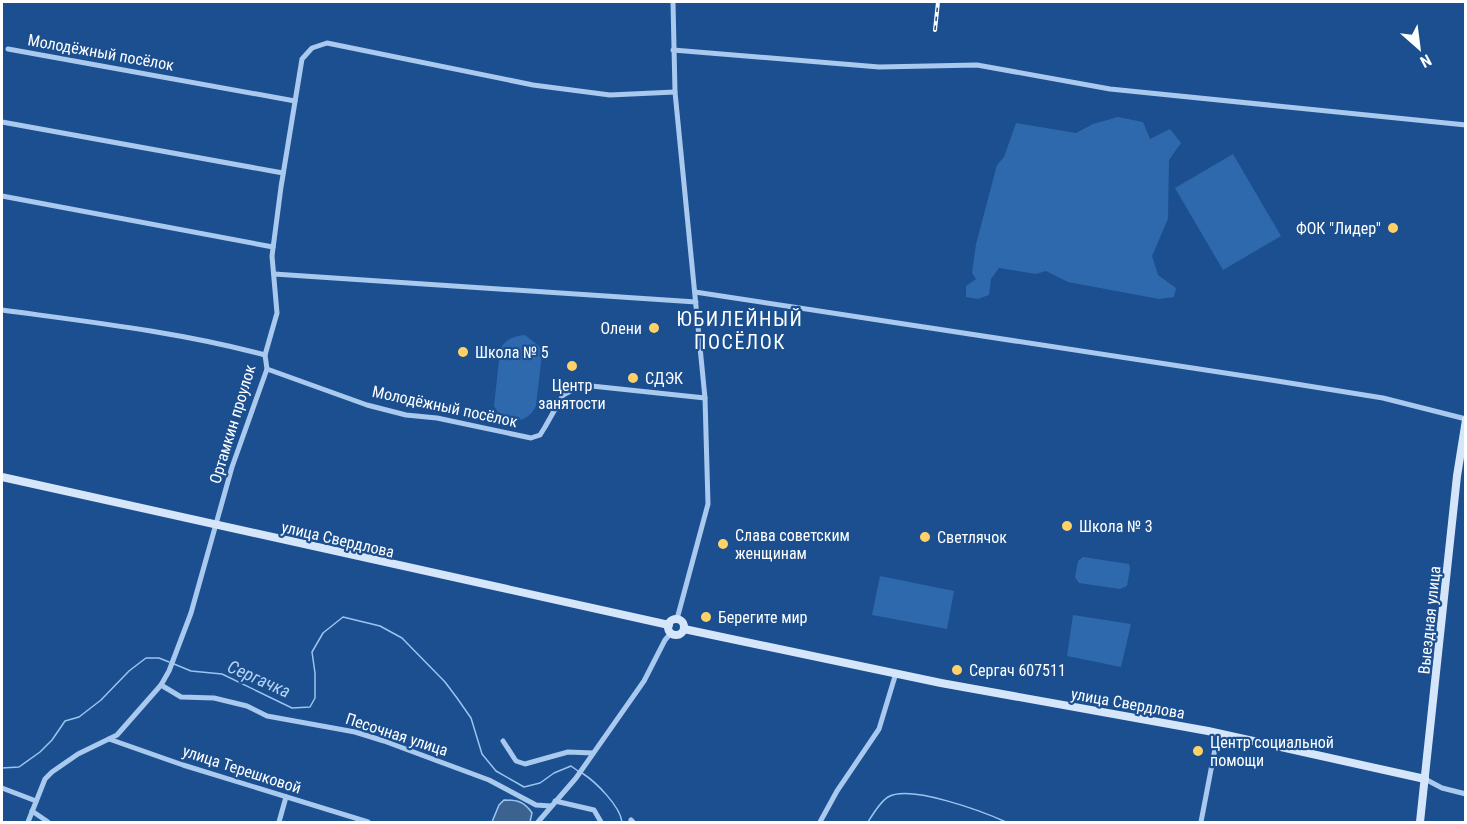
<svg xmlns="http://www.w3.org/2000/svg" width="1467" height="824" viewBox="0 0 1467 824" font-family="'Roboto Condensed',sans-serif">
	<rect width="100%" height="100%" fill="#1b4f8f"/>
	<g fill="#2e69ad">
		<polygon points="1118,117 1143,122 1150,139 1170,129 1181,143 1169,160 1168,219 1152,256 1158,275 1176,288 1174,297 1159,299 1068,282 1046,271 1036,274 999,268 991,279 989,295 978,299 966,297 966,286 976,279 972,273 976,244 997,165 1004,157 1016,123 1076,133 1093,124"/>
		<polygon points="1233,154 1281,236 1223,270 1175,188"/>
		<path d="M525 335 539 346 542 354 536 406C530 418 521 422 508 420L498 412 494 406 500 351C503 340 514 336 525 335Z"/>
		<polygon points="1083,557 1129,564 1130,569 1127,586 1120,589 1079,583 1075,577 1078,561"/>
		<polygon points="880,576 954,591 947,629 872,615"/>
		<polygon points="1073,615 1131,624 1121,667 1067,656"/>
	</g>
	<path fill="#3c6290" stroke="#9cc4f0" stroke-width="1.5" d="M504 800C517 800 524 801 532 813L530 822H492L499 805Z"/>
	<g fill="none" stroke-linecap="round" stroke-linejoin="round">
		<g stroke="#9cc4f0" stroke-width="1.5">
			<polyline points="174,664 191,671 222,674 292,708 310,707 315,698 315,673 312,652 323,633 343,617 380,626 402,638 445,682 457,698 471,718 482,754 496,771 524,787 540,783 554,773 571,766 578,771"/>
			<polyline points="2,768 19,767 40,752 52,740 65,721 79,717 101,700 129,671 146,658 159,658 169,662"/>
			<path d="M582 773C596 782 620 806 622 822"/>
			<path d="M868 822C873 814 880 802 888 797 910 784 984 812 1006 822"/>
		</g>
		<g stroke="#a9c9ee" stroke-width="5">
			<polyline points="673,2 675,92 705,398 708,504 677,619"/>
			<polyline points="8,49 295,101"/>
			<polyline points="673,50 879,67 977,65 1110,89 1466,125"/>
			<polyline points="2,122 283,173"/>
			<polyline points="2,196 273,247"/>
			<polyline points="274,274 696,302"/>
			<polyline points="695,292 1271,380 1383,398 1466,419"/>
			<path d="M2 310C90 322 179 332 265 355"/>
			<polyline points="267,369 367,405 406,415 437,418 531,438 540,435 545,427 563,395 582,385 705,398"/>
			<polyline points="161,685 181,697 214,698 247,706 267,716 355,732 384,741 489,780 536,805 551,806"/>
			<polyline points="109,739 183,765 368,822"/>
			<polyline points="503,741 516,761 525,764 568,752 593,753"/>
			<polyline points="1425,779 1442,788 1466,794"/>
			<polyline points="2,788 36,801"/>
			<polyline points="555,801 594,810 601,822"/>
			<polyline points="32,811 48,822"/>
			<polyline points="631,820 633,822"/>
			<polyline points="28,822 45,779 52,772 78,754 117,735 161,685 169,671 191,613 232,467 267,369 265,355 277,313 272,256 281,187 302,59 312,48 327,43 533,85 610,95 675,92"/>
			<polyline points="279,822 286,797"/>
			<polyline points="538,822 576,778 644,681 665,640 671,633"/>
			<polyline points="820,822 837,791 879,729 896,673"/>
			<polyline points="1201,822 1218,733"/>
		</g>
		<g stroke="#d6e6fa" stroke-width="8">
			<polyline points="2,477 669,625"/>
			<circle cx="676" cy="627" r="8"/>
			<polyline points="684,629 941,683 1208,731 1425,779"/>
			<polyline points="1420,822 1457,476 1466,420"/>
		</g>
		<defs>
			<polyline id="rail" points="935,30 938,2"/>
		</defs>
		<use href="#rail" stroke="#fff" stroke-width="4"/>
		<use href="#rail" stroke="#1b4f8f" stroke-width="1.5" stroke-dasharray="4.5" stroke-linecap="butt"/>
	</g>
	<g fill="#ffd166" stroke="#1b4f8f" stroke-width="2">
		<circle cx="1393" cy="228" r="6"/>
		<circle cx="654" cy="328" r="6"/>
		<circle cx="463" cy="352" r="6"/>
		<circle cx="572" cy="366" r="6"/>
		<circle cx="633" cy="378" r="6"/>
		<circle cx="1067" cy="526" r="6"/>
		<circle cx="925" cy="537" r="6"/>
		<circle cx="723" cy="544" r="6"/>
		<circle cx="706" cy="617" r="6"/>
		<circle cx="957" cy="670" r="6"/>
		<circle cx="1198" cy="751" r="6"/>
	</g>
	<g text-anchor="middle" stroke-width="4.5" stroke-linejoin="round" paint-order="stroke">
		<g font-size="16" fill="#fff" stroke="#1b4f8f">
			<text transform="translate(101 52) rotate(10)" y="6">Молодёжный посёлок</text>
			<text transform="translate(445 406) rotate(12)" y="6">Молодёжный посёлок</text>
			<text transform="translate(232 424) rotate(-73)" y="6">Ортамкин проулок</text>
			<text transform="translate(338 539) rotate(13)" y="6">улица Свердлова</text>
			<text transform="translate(1429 620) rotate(-84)" y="6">Выездная улица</text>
			<text transform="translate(1128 703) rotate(10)" y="6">улица Свердлова</text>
			<text transform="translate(397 734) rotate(18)" y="6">Песочная улица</text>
			<text transform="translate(242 769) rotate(18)" y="6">улица Терешковой</text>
		</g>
		<g font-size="16" fill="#fff" stroke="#1b4f8f" text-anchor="start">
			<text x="1381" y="234" text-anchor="end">ФОК "Лидер"</text>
			<text x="642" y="334" text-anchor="end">Олени</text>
			<text x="475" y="358">Школа № 5</text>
			<text x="645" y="384">СДЭК</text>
			<text x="572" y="391" text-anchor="middle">Центр<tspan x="572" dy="18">занятости</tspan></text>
			<text x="1079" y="532">Школа № 3</text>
			<text x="735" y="541">Слава советским<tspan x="735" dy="18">женщинам</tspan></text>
			<text x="937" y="543">Светлячок</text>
			<text x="718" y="623">Берегите мир</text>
			<text x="969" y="676">Сергач 607511</text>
			<text x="1210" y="748">Центр социальной<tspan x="1210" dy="18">помощи</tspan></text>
		</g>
		<g font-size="18" font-style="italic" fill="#b5d3f5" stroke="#1b4f8f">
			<text transform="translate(259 679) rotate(24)" y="6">Сергачка</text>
		</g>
		<g font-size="20" letter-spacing="1.5" fill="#fff" stroke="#1b4f8f">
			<text x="740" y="326">ЮБИЛЕЙНЫЙ<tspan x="740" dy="23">ПОСЁЛОК</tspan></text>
		</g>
	</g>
	<rect width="1467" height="824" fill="none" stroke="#ffffff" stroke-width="6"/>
	<g transform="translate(1419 48) rotate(152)" stroke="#1b4f8f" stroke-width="4.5" paint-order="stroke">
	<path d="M0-4.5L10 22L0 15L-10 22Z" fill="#ffffff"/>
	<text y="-9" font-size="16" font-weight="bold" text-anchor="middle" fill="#ffffff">N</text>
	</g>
</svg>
